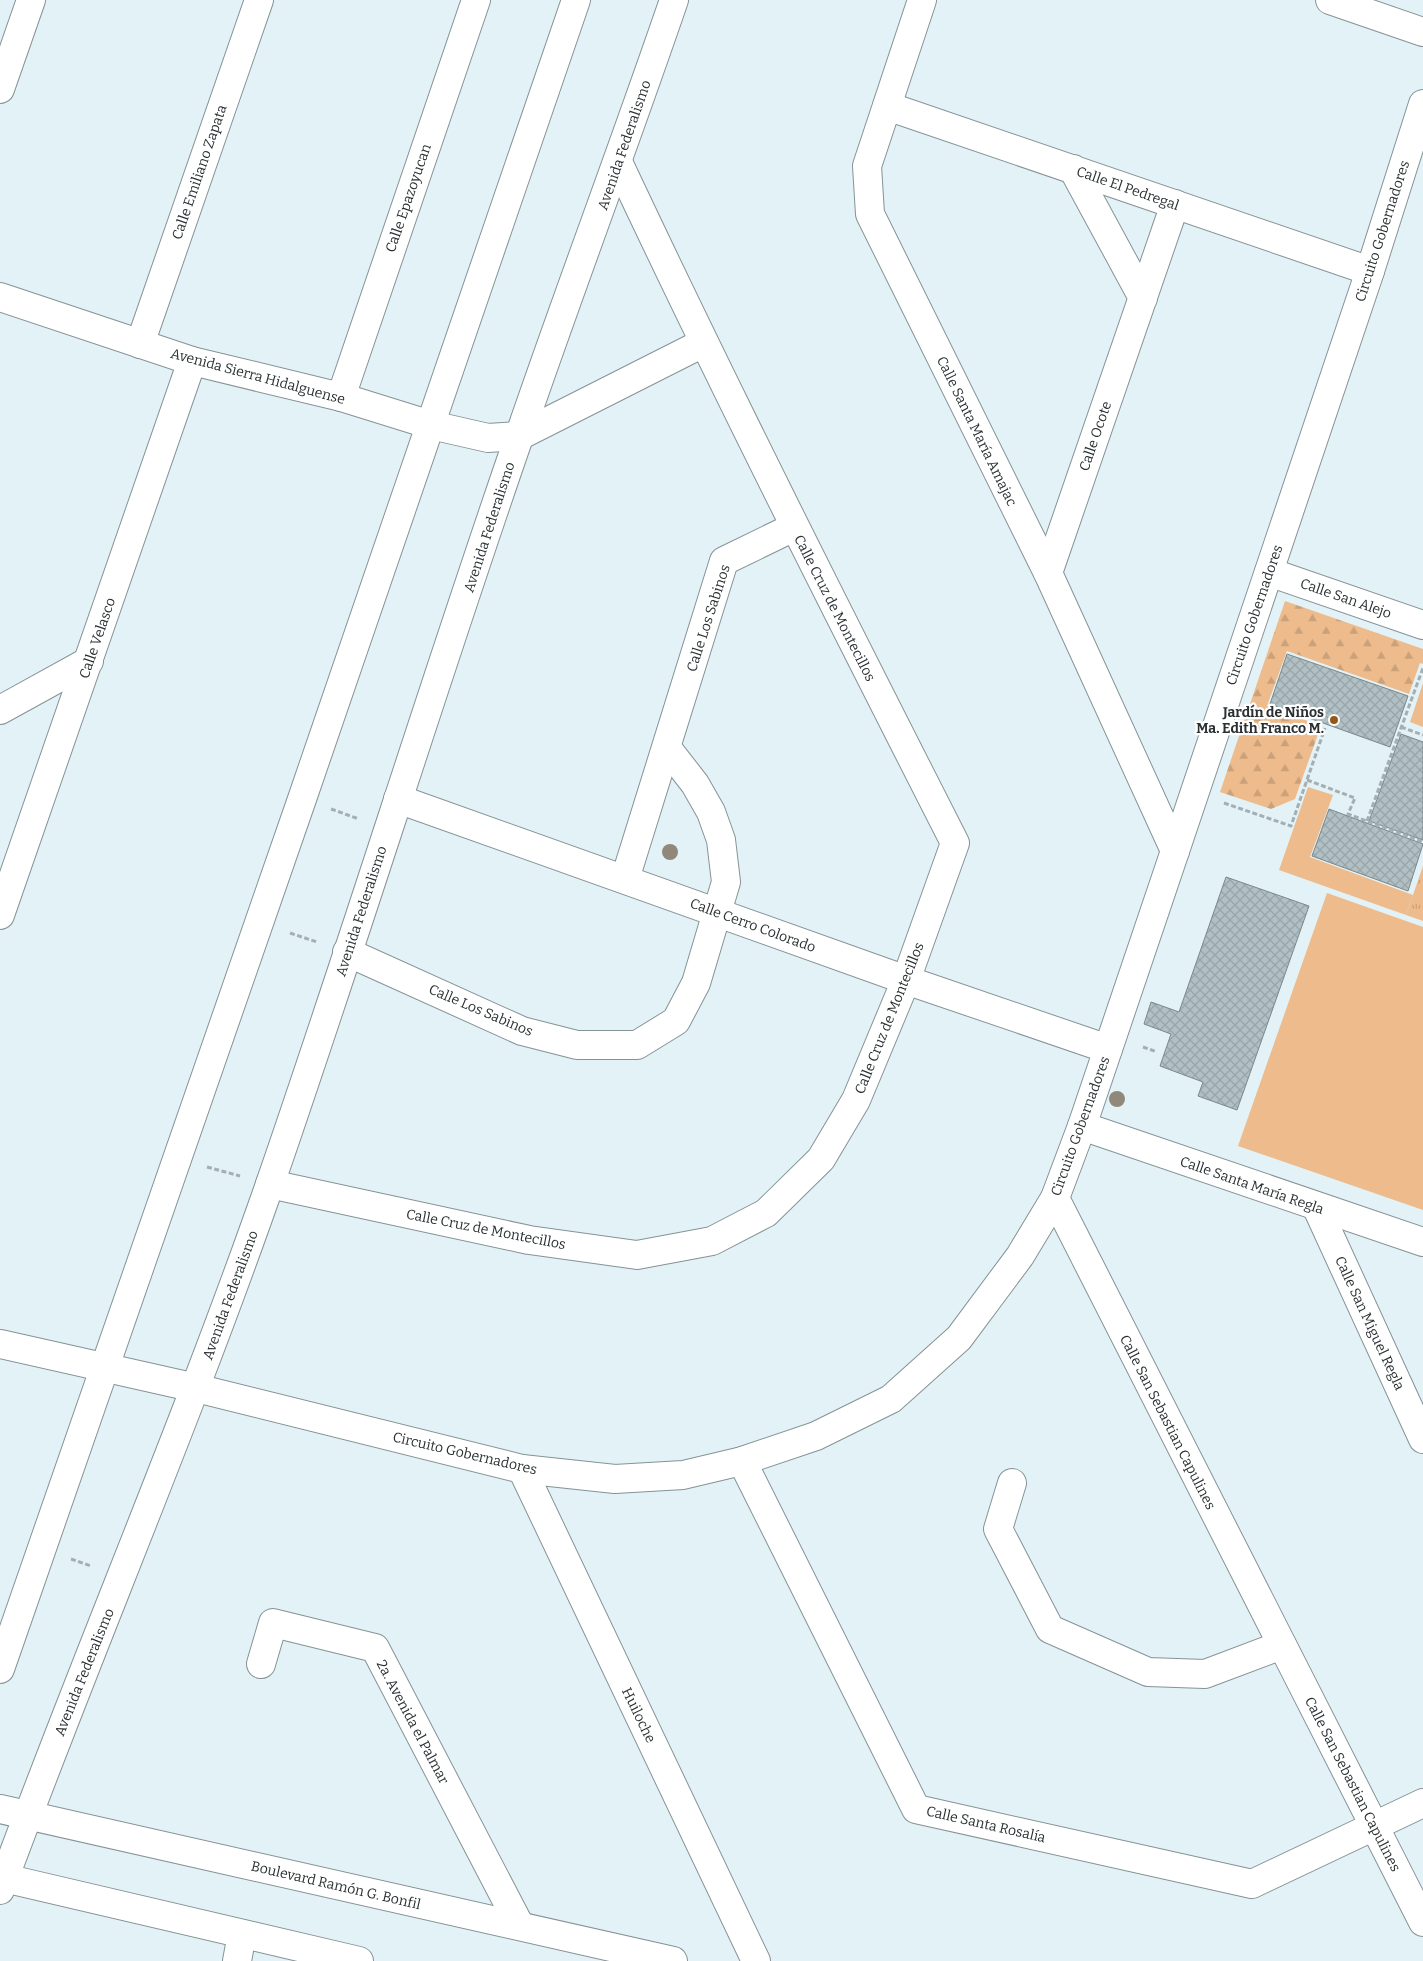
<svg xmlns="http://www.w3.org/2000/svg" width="1423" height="1961" viewBox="0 0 1423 1961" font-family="Bitter,serif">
	<defs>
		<pattern id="grass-tufts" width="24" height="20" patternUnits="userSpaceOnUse" patternTransform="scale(1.25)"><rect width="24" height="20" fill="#edbb8c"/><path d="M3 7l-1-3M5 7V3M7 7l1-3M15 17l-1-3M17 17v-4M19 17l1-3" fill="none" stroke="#cba179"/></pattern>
		<pattern id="forest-firs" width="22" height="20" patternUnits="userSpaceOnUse" patternTransform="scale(1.25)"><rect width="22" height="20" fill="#edbb8c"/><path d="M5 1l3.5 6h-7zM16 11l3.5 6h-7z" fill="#cba179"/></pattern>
		<pattern id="building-cross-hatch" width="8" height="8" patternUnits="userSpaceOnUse" patternTransform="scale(1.25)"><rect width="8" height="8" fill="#b1c0c4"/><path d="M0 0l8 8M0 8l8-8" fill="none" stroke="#98a5a9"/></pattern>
	</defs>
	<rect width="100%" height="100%" fill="#e3f2f6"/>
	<polygon fill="url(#grass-tufts)" points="1423,866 1423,921 1406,915"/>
	<polygon fill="url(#forest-firs)" points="1285,601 1423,649 1423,664 1420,663 1409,694 1287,651 1267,706 1321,726 1295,799 1271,809 1220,792"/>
	<g fill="#edbb8c">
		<polygon points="1423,683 1423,727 1410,722"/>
		<polygon points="1308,787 1333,795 1310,857 1413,895 1406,915 1279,870"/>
		<polygon points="1327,893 1423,927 1423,1210 1238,1146"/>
	</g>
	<g fill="url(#building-cross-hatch)" stroke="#7a888c">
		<polygon points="1287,654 1408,696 1390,747 1270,704"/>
		<polygon points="1401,734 1423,742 1423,840 1369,821"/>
		<polygon points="1329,809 1423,844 1408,891 1312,856"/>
		<polygon points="1226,877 1309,906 1237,1110 1198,1096 1203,1082 1160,1066 1171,1034 1144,1024 1151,1002 1179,1012"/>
	</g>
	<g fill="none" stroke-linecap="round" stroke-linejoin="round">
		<defs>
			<g id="street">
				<polyline points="922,0 867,166 870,214 1048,573 1175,851"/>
				<polyline points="0,89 31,0"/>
				<polyline points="887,106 1370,271"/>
				<polyline points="1073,169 1143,298"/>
				<polyline points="0,297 192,361 341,397 431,425 488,438 519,436 703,343"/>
				<polyline points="140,344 259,0"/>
				<polyline points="341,397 476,0"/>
				<polyline points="1269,572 1423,625"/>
				<polyline points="1048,573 1175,204"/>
				<polyline points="0,710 89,661"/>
				<polyline points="398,799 906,980 1108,1049"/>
				<polyline points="625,879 724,561 794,527"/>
				<polyline points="0,915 192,361"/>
				<polyline points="347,952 522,1031 577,1045 637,1045 676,1021 696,983 726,882 721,840 711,812 695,784 667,748"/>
				<polyline points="1082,1126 1423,1242"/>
				<path d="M270 1184 529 1240 637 1255 712 1241 766 1213 821 1159 856 1100 906 980 955 843C840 617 726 392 618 162"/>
				<polyline points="1055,1198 1423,1922"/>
				<polyline points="1317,1208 1423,1439"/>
				<polyline points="0,1344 196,1388 522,1469 615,1479 683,1475 742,1461 816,1436 891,1399 959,1338 1020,1256 1055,1198 1082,1126 1175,851 1370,271 1423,104"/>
				<polyline points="742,1461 916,1809 1252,1884 1423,1803"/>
				<polyline points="522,1469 756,1961"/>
				<polyline points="1012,1483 998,1529 1050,1629 1148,1672 1205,1674 1282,1645"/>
				<polyline points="261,1664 273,1623 375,1648 520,1926"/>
				<polyline points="237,1961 242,1934"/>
			</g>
			<g id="secondary">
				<polyline points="1330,0 1423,32"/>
				<polyline points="0,1669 302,799 576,0"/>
				<path d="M0 1890C87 1654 187 1422 270 1184 356 936 433 685 519 437 569 291 624 146 674 0"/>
			</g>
			<g id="primary">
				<polyline points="0,1809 673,1961"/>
				<polyline points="0,1877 359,1961"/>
			</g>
		</defs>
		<use href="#street" stroke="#859397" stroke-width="30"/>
		<use href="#secondary" stroke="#859397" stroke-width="30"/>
		<use href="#primary" stroke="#859397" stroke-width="30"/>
		<g stroke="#a3afb2" stroke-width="3" stroke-dasharray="5 2.5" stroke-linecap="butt">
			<polyline points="1401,727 1423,735"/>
			<polyline points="1307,780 1355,798 1348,814 1423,842"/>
			<polyline points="1224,803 1291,826 1325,728"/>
			<polyline points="331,809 359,819"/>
			<polyline points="1367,821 1423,668"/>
			<polyline points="290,933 317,942"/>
			<polyline points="1143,1047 1157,1052"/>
			<polyline points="207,1167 240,1176"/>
			<polyline points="71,1559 91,1566"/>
		</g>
		<use href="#street" stroke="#fff" stroke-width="28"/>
		<use href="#secondary" stroke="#fff" stroke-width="28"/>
		<use href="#primary" stroke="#fff" stroke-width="28"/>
	</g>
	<g fill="#90887a">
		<circle cx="670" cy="852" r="8"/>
		<circle cx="1117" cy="1099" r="8"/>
	</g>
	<circle fill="#935915" stroke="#fff" stroke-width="2" cx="1334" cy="720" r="5"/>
	<g text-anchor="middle" stroke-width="4.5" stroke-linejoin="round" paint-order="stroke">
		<g font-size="14" fill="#2b3032" stroke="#fff">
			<text transform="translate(624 145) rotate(-71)" y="5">Avenida Federalismo</text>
			<text transform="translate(199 172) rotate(-71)" y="5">Calle Emiliano Zapata</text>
			<text transform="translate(1128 188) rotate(19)" y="5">Calle El Pedregal</text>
			<text transform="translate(408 198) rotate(-71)" y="5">Calle Epazoyucan</text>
			<text transform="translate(1382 231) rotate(-72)" y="5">Circuito Gobernadores</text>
			<text transform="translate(258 376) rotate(15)" y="5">Avenida Sierra Hidalguense</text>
			<text transform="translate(977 431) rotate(64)" y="5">Calle Santa María Amajac</text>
			<text transform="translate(1095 436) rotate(-71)" y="5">Calle Ocote</text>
			<text transform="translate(489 527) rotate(-72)" y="5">Avenida Federalismo</text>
			<text transform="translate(1346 598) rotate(19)" y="5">Calle San Alejo</text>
			<text transform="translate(835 608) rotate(63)" y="5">Calle Cruz de Montecillos</text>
			<text transform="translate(1254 615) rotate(-71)" y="5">Circuito Gobernadores</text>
			<text transform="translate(708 618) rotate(-72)" y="5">Calle Los Sabinos</text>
			<text transform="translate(97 638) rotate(-71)" y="5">Calle Velasco</text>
			<text transform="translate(361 911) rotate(-72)" y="5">Avenida Federalismo</text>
			<text transform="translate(753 925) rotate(20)" y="5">Calle Cerro Colorado</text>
			<text transform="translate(481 1010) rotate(23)" y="5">Calle Los Sabinos</text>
			<text transform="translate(889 1018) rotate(-68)" y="5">Calle Cruz de Montecillos</text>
			<text transform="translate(1080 1126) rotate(-70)" y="5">Circuito Gobernadores</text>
			<text transform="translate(1252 1185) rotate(19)" y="5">Calle Santa María Regla</text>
			<text transform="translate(486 1229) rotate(11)" y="5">Calle Cruz de Montecillos</text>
			<text transform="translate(230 1295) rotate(-70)" y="5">Avenida Federalismo</text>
			<text transform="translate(1370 1323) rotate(65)" y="5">Calle San Miguel Regla</text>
			<text transform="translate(1168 1422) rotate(63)" y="5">Calle San Sebastian Capulines</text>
			<text transform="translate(465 1453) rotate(13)" y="5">Circuito Gobernadores</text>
			<text transform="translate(84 1672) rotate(-68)" y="5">Avenida Federalismo</text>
			<text transform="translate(639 1715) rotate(64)" y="5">Huiloche</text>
			<text transform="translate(413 1722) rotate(62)" y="5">2a. Avenida el Palmar</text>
			<text transform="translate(1353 1784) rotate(63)" y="5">Calle San Sebastian Capulines</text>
			<text transform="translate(986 1824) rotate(13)" y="5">Calle Santa Rosalía</text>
			<text transform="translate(336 1885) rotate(13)" y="5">Boulevard Ramón G. Bonfil</text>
		</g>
		<g font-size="14" font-weight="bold" fill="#2b3032" stroke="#fff" text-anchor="end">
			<text x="1324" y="717">Jardín de Niños<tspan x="1324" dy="16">Ma. Edith Franco M.</tspan></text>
		</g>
	</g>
</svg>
